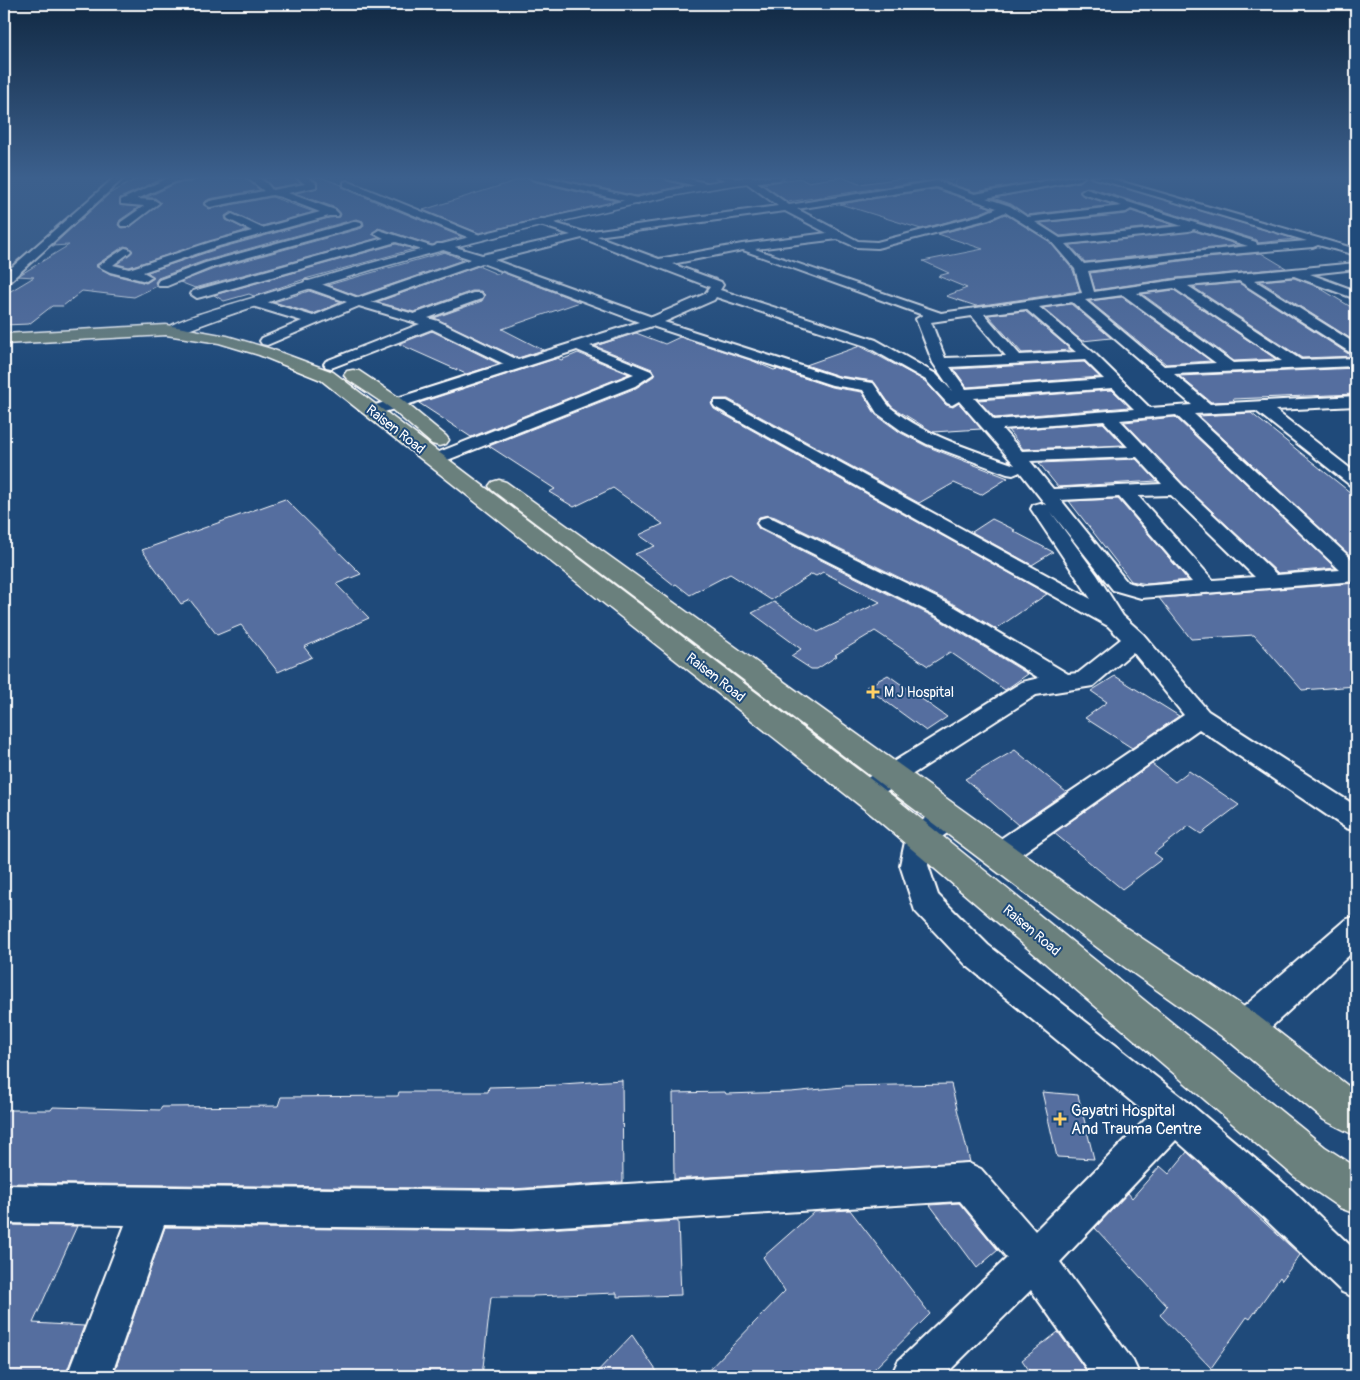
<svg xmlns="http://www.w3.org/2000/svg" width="1360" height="1380" viewBox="0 0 1360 1380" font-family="Pangolin,sans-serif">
	<rect width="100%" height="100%" fill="#1f4a7a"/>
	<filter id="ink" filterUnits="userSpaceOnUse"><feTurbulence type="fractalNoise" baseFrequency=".02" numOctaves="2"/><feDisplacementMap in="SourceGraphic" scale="10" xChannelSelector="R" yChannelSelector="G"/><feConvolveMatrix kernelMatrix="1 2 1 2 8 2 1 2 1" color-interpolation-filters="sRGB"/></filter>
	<g filter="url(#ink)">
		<polygon fill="#335887" points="4,177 114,177 4,276"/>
		<g fill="#546e9f" stroke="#fff">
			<polygon points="140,177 166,177 120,198 120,205 139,207 120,220 118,225 121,228 130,227 161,203 155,198 145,198 177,183 192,182 198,177 244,177 260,190 209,199 203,203 209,209 272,197 314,212 262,226 231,212 225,216 226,220 247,230 129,267 117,264 133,251 129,247 124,246 96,265 110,274 146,283 154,278 148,272 220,248 329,218 340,217 341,214 336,208 295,193 317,188 317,181 310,177 320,177 342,185 343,188 462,237 432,245 378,228 372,234 379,238 195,288 180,282 214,269 362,228 364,225 363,221 356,219 204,261 158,278 155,282 157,286 134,297 82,291 63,306 52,306 29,324 4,325 4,295 34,277 18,276 69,245 52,246 109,194"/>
			<polygon points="259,177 294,177 301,183 273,188"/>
			<polygon points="528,177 532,181 616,201 479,233 423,210"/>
			<polygon points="552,177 663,177 667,181 685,185 636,196"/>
			<polygon points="842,177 859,184 904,178 918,178 925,181 788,202 762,184 800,178 807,182"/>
			<polygon points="958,177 1059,177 975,192 954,185"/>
			<polygon points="1086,177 1089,177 1295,239 1258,243 1257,240 1087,187 1079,192 1082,195 1113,205 1027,215 1011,204 993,198 1080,182"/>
			<polygon points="936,189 992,208 980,213 921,229 840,204"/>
			<polygon points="1131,211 1173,225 1060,236 1040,223 1126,214"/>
			<polygon points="1005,214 1049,241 1073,270 1080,291 976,306 946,296 967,288 938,276 949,273 923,261 983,249 938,234 989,221"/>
			<polygon points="1194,231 1239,245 1085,262 1070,245"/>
			<polygon points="396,244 414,249 305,279 254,296 249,294 224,301 214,295"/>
			<polygon points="445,252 463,260 358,296 328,285"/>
			<polygon points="1261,253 1286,268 1176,278 1095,290 1090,273 1196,259"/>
			<polygon points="478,266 497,274 502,272 580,302 502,329 543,350 518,358 434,318 482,301 485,295 481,291 472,291 414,312 377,302"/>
			<polygon points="1294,278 1318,287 1356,310 1356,342 1260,281"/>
			<polygon points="1239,283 1350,355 1356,356 1302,358 1193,287"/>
			<polygon points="1174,290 1276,359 1234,361 1142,294"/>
			<polygon points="309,291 342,302 313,314 274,302"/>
			<polygon points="1122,297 1211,361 1166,364 1089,301"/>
			<polygon points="1071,304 1111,338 1082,341 1043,308"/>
			<polygon points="1025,311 1071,350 1022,353 988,315"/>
			<polygon points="432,331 499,364 466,374 399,344"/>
			<polygon points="636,333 665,344 680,337 753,361 774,370 777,369 831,387 862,392 876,415 901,433 926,446 1008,478 981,495 954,483 919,503 728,399 715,399 711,403 714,409 1047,594 996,629 956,605 775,517 768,515 759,517 755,523 759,529 938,619 1028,674 1005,690 950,652 928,666 875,631 835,655 837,656 817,669 811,669 791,656 801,649 752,613 774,602 818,632 880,602 823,572 816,576 812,574 771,600 730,574 690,595 676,584 674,585 635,554 655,546 639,535 663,524 613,488 574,507 549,492 555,489 489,446 636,388 654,376 652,369 595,346"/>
			<polygon points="860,346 925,381 946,405 953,407 959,403 981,429 933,432 892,407 873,381 839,376 806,365"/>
			<polygon points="578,353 629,374 471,437 419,403 558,358 561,360"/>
			<polygon points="1084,362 1100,377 967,387 954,369"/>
			<polygon points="1356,368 1356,394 1233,399 1235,401 1211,402 1179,376"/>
			<polygon points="1112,390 1130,407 995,418 978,400"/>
			<polygon points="1251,413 1356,497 1356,561 1199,416"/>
			<polygon points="1175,417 1336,568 1278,573 1183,484 1124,422"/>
			<polygon points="1103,423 1124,445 1023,449 1008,430"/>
			<polygon points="1136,459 1157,481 1058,487 1039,463"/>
			<polygon points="285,499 361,574 336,584 369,618 304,647 312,657 278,672 241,625 217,635 190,600 181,604 142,550"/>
			<polygon points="1118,499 1188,580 1147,584 1131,581 1069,501"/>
			<polygon points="992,519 1015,530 1013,531 1053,552 1032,565 972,532"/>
			<polygon points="1356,583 1356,686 1302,690 1254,635 1191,639 1159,598"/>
			<polygon points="888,675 947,717 926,731 866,687"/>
			<polygon points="1115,676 1179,716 1132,748 1085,718 1107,702 1091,691"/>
			<polygon points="1015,750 1066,792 1018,825 965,779"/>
			<polygon points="1152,764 1175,782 1189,771 1239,805 1201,834 1189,826 1154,853 1162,859 1122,889 1054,833"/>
			<polygon points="622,1080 623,1182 512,1189 4,1183 4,1110 51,1110 53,1107 160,1110 162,1107 278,1106 281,1097 398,1096 399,1092 488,1092 489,1087 562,1085 562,1084"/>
			<polygon points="951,1084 970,1162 674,1179 673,1093 725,1092 726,1094 791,1092 843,1087 842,1086"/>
			<polygon points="1042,1092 1078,1095 1094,1159 1057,1157"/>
			<polygon points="1187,1152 1300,1255 1282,1280 1280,1277 1250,1319 1247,1317 1211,1368 1160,1315 1167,1306 1095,1228 1128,1193 1132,1198 1160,1166 1169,1174"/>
			<polygon points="959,1203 998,1250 977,1268 930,1205"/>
			<polygon points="850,1210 930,1314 867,1376 703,1376 785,1291 763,1257 814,1212"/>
			<polygon points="678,1221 681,1295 617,1297 617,1293 533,1296 533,1297 491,1297 482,1376 113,1376 165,1227 512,1231"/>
			<polygon points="4,1225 77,1226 33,1323 84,1326 65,1376 4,1376"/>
			<polygon points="1058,1332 1090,1376 1033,1376 1022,1360"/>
			<polygon points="632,1335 660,1376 593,1376"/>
		</g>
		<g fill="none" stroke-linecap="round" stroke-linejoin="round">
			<defs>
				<g id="street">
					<polygon points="115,177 125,177 8,283 4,284 4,274"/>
					<polygon points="170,177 196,177 191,180 177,181 137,199 154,200 159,203 129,226 121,226 120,224 121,222 144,206 121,204 121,200"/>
					<path d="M246 177C258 176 265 180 272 190L305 184 296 177H307L316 183V187L288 193 335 210 339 214 338 216H329L219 246 143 272 152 277 146 281 110 272 98 266 125 248 129 249 131 251 129 253 113 265 129 269 211 242 252 231 228 219 227 217 232 214 262 228 320 212 281 197 272 195 210 207 205 204 210 201 264 191Z"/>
					<polygon points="530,177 545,177 641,199 643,201 638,204 532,179"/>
					<polygon points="665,177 680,177 711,184 713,186 708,189 667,179"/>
					<polygon points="716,177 732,177 744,181 739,184"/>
					<path d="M745 177H750L789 205 937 181 975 194 1067 177H1084L1080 180 986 198 1010 206 1027 217 1122 206 1083 194 1081 192 1086 189 1256 242 1257 245 1307 241 1091 177H1105L1356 249V255L1318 245 1313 247 1196 257 1088 271 1094 292 1176 280 1356 263V269L1310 274 1356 291V299L1294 276 1254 280 1356 344V354L1351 353 1239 281 1188 286 1301 360 1356 358V366L1174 374 1210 404 1356 396V406L1275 410 1356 473V486L1350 485 1256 411 1194 414 1356 563V581L1141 598 1113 590 1051 512 1097 575 1123 616 1143 634 1208 711 1356 806V831L1346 828 1199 729 1010 862 1000 866 990 862 986 854 990 846 1184 715 1133 652 1093 686 1036 695 874 799 865 802 856 799 852 792 856 785 1022 682 1039 678 939 617 760 527 757 523 760 519 767 517 774 519 955 607 1068 674 1078 673 1121 639 1108 626 715 407 713 404 715 401H727L1091 599 1031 509 1033 505 1040 503 1046 505 1020 472 1013 475 1007 474 927 444 902 431 877 413 863 390 832 385 652 326 590 346 651 371 653 374 635 386 435 465 429 464 426 460 429 456 634 374 577 350 372 416 366 414 364 411 366 408 504 364 432 329 331 368 326 367 324 364 326 361 420 324 359 306 267 345 262 344 260 341 262 338 302 321 249 305 248 302 254 298 313 316 347 302 305 287 303 284 305 281H313L358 298 471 259 437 248 435 246 437 244H445L482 255 571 235 537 224 536 222 541 219 584 232 778 206 744 181 742 179ZM936 187 997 208 981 215 877 242 858 241 797 209ZM1131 209 1182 226 1060 238 1035 222 1126 212ZM785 211 827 233 742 244 659 259 597 236ZM1005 212 1050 240 1075 269 1082 293 941 313 755 249 838 239 856 247 877 248 989 219ZM1194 229 1248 246 1084 264 1066 244 1189 231ZM582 238 710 287 705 294 652 317 494 260ZM743 250 923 315 916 319 933 363 952 391 936 374 876 340 720 290 723 285 721 282 672 264ZM482 263 639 322 518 360 438 321 428 318 481 299 483 296 481 293H473L414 314 371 302ZM1174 288 1282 361 1233 363 1137 293ZM1123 295 1216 363 1164 366 1085 300ZM716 297 866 346 926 380 947 403 952 405 959 401 1015 465C974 450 925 436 891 408 886 404 878 389 873 383L839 378 664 322 714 300ZM1072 302 1192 405 1150 408 1094 353 1039 307ZM1026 309 1076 352 1020 355 984 314ZM972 316 1006 356 945 358 931 322ZM1085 360 1104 379 966 389 950 367ZM1113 388 1134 409 994 420 974 398ZM1176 415 1340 570 1277 575 1182 485 1120 420ZM1104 421 1128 447 1022 451 1002 429ZM1137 457 1162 484 1053 489 1030 461ZM1171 495 1255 577 1213 580 1138 496ZM1119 497 1192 582 1142 586 1127 582 1061 500Z"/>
					<polygon points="347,181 480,235 481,237 480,239 472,239 344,186 344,182"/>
					<polygon points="357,221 361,222 362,224 361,226 213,267 167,286 159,286 157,283 159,280 205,263"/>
					<polygon points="379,230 433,247 435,249 429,252 396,242 201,297 197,298 191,294 193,291 384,238 374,233"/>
					<polygon points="949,806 959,809 963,817 959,825 933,843 928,865 938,895 988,945 1188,1102 1292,1190 1356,1251 1356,1298 1342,1292 1264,1218 1176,1140 1060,1262 1133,1361 1140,1376 1092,1376 1031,1290 944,1376 891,1376 898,1361 1007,1258 960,1201 512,1229 164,1225 111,1376 67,1376 125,1225 4,1223 4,1185 512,1191 968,1163 981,1169 1035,1231 1149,1116 966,965 915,911 900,865 906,837 910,829 939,809"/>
					<polygon points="1356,916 1356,949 1256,1041 1244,1045 1232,1041 1227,1029 1232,1017 1345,920"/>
				</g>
				<g id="secondary">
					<path d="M746 177H784L779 180C707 186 637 204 567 220 474 241 383 265 292 294 254 307 215 319 178 334H166L164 331C171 320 233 304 249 299 365 263 482 232 601 206 649 195 697 183 746 177Z"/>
					<polygon points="940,177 956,177 951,180 941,179"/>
				</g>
				<g id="primary">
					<polygon points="166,325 227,336 271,349 333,372 894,797 1325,1147 1356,1167 1356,1214 1340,1208 1295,1177 872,815 321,380 259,355 219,343 166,335 4,344 4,334"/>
					<polygon points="353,370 359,371 401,399 446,436 449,440 446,444 439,446 432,444 389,407 347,379 344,375 347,371"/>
					<polygon points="499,480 506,482 1128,929 1258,1016 1356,1092 1356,1136 1324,1120 1230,1042 1102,951 492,490 489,486 492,482"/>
				</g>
			</defs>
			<use href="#street" stroke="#fff" stroke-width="4"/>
			<use href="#secondary" stroke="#fff" stroke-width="3"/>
			<use href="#primary" stroke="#fff" stroke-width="3"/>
			<use href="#street" fill="#1f4a7a" fill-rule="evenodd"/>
			<use href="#secondary" fill="#1f4a7a" fill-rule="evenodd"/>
			<use href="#primary" fill="#6a807d" fill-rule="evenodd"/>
		</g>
	</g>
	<linearGradient id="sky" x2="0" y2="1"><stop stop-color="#112943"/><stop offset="0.48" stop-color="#3c608d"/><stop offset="1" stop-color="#3c608d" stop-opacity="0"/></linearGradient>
	<rect width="1360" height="370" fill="url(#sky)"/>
	<g fill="#ffd166" stroke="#1f4a7a" stroke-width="2">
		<path d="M870.5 684.5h5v5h5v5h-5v5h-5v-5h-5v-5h5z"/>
		<path d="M1057.5 1111.5h5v5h5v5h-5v5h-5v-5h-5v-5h5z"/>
	</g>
	<g text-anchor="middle" stroke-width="4" stroke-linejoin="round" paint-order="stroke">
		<g font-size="14" fill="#fff" stroke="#1f4a7a">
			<text transform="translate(396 429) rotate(38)" y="5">Raisen Road</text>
			<text transform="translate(716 677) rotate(38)" y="5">Raisen Road</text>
			<text transform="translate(1032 930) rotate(40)" y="5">Raisen Road</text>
		</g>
		<g font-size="14" fill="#fff" stroke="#1f4a7a" text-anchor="start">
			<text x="884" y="697">M J Hospital</text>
		</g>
		<g font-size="16" fill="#fff" stroke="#1f4a7a" text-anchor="start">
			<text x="1071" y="1116">Gayatri Hospital<tspan x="1071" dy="18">And Trauma Centre</tspan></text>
		</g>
	</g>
	<rect width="1360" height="1380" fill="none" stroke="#1f4a7a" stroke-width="20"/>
	<rect x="10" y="10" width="1340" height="1360" fill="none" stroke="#fff" stroke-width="2" filter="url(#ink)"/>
</svg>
